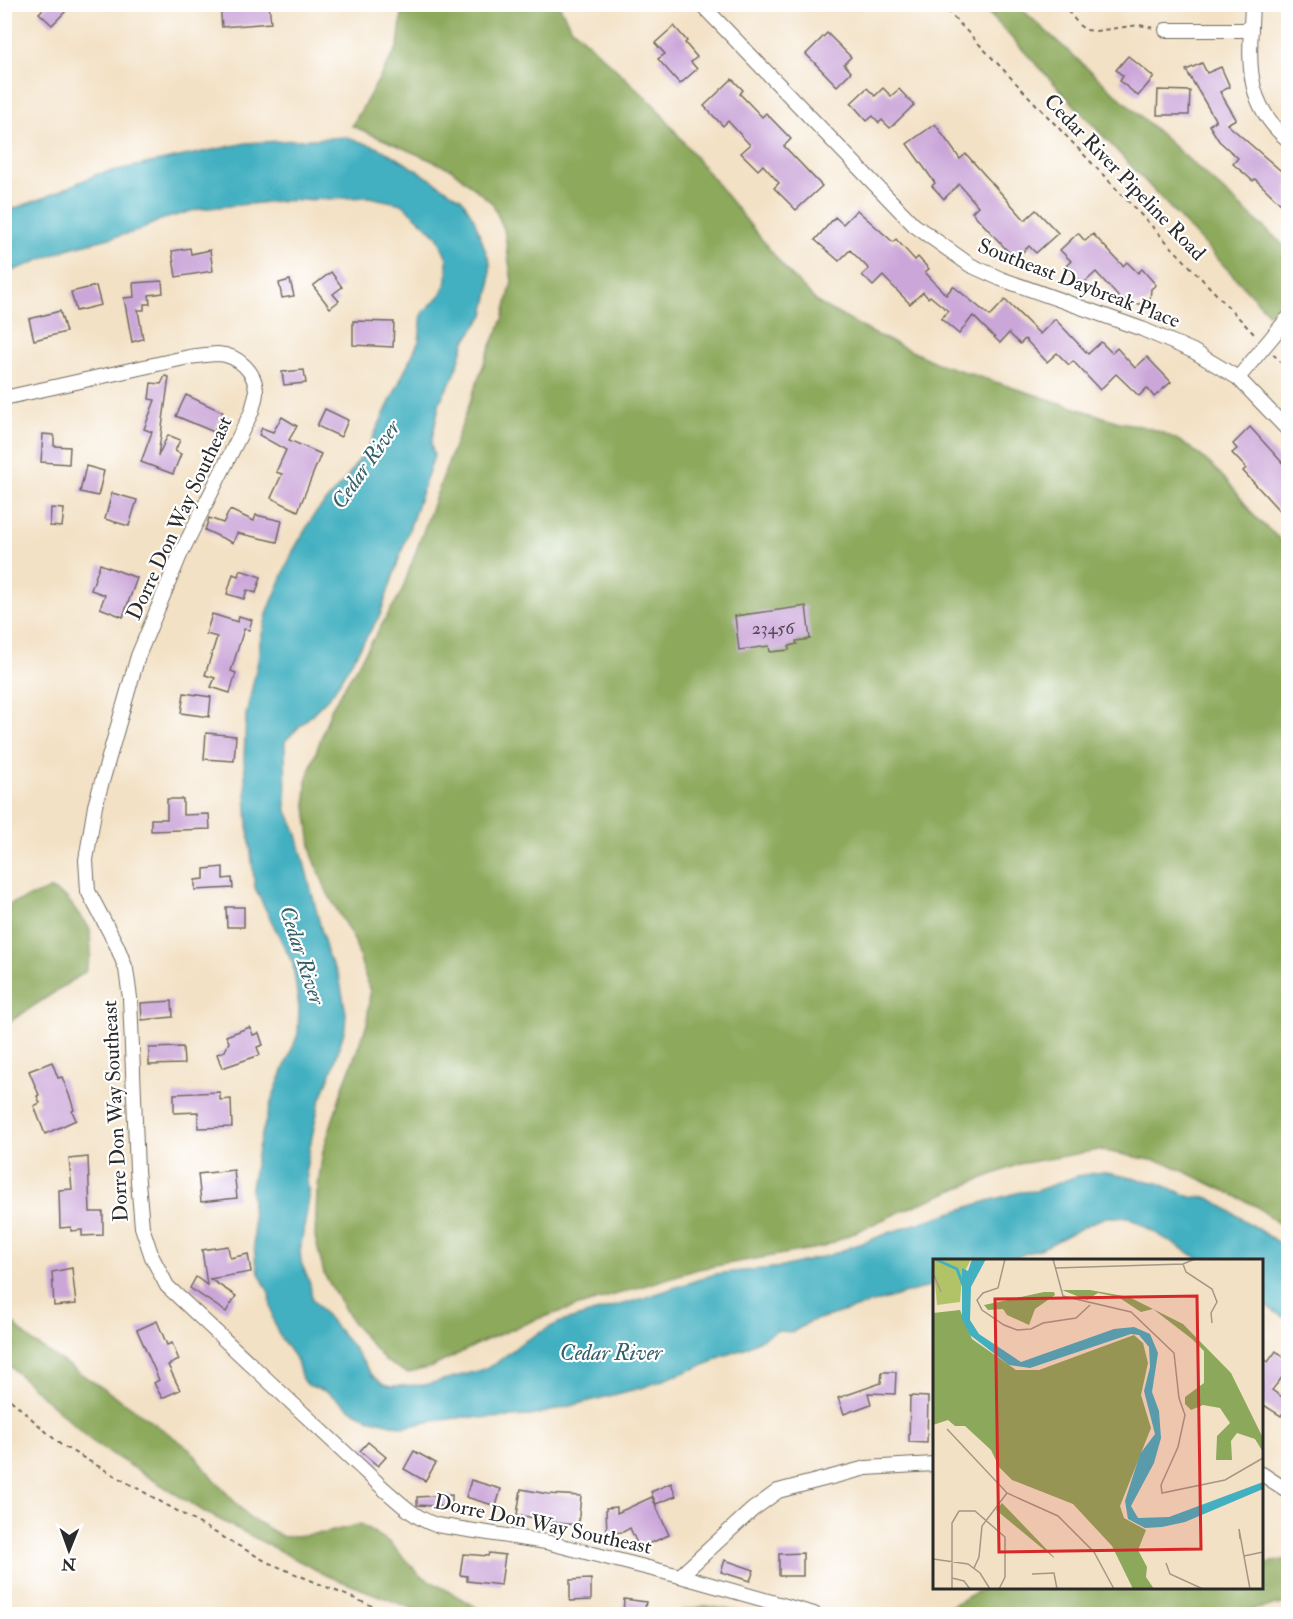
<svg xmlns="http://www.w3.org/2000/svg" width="1293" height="1619" viewBox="0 0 1293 1619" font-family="'IM FELL Double Pica',serif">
	<rect width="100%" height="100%" fill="#fff"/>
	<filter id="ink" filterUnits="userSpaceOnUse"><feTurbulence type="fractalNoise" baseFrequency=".0167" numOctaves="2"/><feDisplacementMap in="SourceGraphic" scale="12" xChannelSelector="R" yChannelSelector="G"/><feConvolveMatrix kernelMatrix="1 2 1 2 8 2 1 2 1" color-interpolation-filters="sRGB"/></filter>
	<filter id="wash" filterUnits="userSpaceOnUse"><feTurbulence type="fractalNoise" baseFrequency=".008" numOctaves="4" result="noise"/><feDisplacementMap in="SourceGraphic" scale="24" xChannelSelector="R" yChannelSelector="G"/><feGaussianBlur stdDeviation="1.35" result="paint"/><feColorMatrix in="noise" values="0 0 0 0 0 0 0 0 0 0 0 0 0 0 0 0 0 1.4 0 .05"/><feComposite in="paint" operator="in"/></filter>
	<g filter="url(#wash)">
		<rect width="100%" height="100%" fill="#f3e1c5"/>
		<g fill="#8ca95b" stroke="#5c6a43" stroke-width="1.5">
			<path d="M403 5H559L570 26 654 105 787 271 818 303 873 333 937 363 1119 422C1166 428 1194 445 1226 480 1237 491 1245 505 1255 517 1267 530 1283 537 1288 554V1231L1256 1206 1167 1163 1099 1150 1019 1164 906 1209 823 1247 698 1269 537 1319 484 1341 432 1367 407 1373 385 1361 352 1322 324 1274 315 1237 317 1193 323 1151 343 1087 367 1024 370 992 355 942 327 892 312 854 306 807V781L331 709 401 593 488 352 503 319 512 282 504 229 492 203 451 169 352 126 398 46Z"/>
			<polygon points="981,5 1017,5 1288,249 1288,292 1269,314"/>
			<polygon points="51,889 67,898 90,929 91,954 85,972 5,1025 5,906"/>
			<polygon points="5,1316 34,1343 127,1404 190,1449 215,1481 249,1517 283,1537 325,1533 361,1524 389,1542 420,1575 488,1614 426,1614 328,1576 203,1511 94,1443 5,1362"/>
			<polygon points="1288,1559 1288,1603 1228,1614 936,1614 984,1588 1262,1588 1262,1564"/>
			<polygon points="705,1606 751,1613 755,1614 678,1614 681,1611"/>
		</g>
		<polygon fill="#43b0c1" stroke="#376e76" stroke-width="1.5" points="346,137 376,147 394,156 462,199 474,219 490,263 490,288 484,315 465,341 455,374 440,401 431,444 434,456 380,615 332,694 285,741 286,809 296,831 328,956 339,976 346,1013 345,1028 334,1065 319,1104 310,1146 306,1169 309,1198 300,1251 301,1262 310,1284 312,1299 351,1345 373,1376 384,1384 392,1386 424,1385 478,1371 495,1364 523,1342 558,1323 644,1298 715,1274 782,1267 830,1255 891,1232 981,1203 1020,1192 1036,1191 1077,1176 1102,1172 1158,1183 1191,1197 1210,1198 1288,1249 1288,1320 1262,1303 1262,1260 1201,1260 1129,1217 1106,1217 1091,1223 1047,1246 1008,1260 934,1260 934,1285 809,1322 793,1332 776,1331 743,1349 720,1357 712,1362 644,1387 531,1416 488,1418 465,1417 427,1422 404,1427 368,1418 349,1408 327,1392 308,1385 302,1379 297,1361 280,1337 273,1320 269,1293 259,1273 255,1258 251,1187 259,1144 273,1096 298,1034 299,1008 293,964 255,888 248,826 244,759 246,715 258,661 260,642 268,611 293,551 314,515 345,480 361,457 363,458 419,341 422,313 439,297 447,281 447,258 437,236 402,204 369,197 279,201 199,209 160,220 138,231 70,248 5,274 4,212 41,199 98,174 246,143"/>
		<g id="blocks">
			<g fill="#cba6d9">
				<polygon points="48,4 61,4 67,10 52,25 39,13"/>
				<polygon points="220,4 269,4 271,23 222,27"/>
				<polygon points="674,26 687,41 685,43 697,57 691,62 697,69 680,84 658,59 665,54 655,43"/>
				<polygon points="827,33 851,57 844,64 851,72 837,86 806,54"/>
				<polygon points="1128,56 1154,77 1138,96 1120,81 1123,76 1116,70"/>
				<polygon points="1202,63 1207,73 1221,67 1230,87 1220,92 1236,119 1227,124 1288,177 1288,211 1255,179 1253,181 1233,164 1238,158 1219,141 1209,125 1216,121 1186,70"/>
				<polygon points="732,79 743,90 740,94 762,117 766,113 791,139 784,146 822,186 796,210 774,188 779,183 763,165 758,170 741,153 750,145 728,121 723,126 704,106"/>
				<polygon points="867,88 875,96 883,88 891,96 899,89 914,105 890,128 882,120 879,123 873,116 867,121 851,103"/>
				<polygon points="1158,90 1190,91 1189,115 1157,115"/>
				<polygon points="935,124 960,159 966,154 1025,220 1036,210 1058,233 1036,253 1029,246 1015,259 972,212 978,206 959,184 944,199 932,186 935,183 907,144"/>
				<polygon points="857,210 893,242 896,239 915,260 918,257 929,269 925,272 946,295 953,286 990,316 1005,300 1040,334 1055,319 1088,354 1101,342 1112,353 1117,348 1135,368 1147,357 1171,382 1154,397 1147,388 1139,396 1116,374 1100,390 1073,361 1069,365 1057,353 1047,362 1025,339 1020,344 1009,333 1000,343 973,316 959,334 941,319 948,311 930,296 928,298 923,292 910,304 883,276 873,286 862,275 869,269 850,250 839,261 815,240 835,217 843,224"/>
				<polygon points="1078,233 1085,241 1093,234 1123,266 1127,262 1138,273 1142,269 1156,285 1151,289 1150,300 1146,304 1131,304 1126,299 1123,302 1096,272 1083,284 1066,266 1071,261 1060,250"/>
				<polygon points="190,248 191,254 210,250 213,271 176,277 172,251"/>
				<polygon points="331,272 342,287 333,294 339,301 330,308 313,286"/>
				<polygon points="290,280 294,296 282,298 279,283"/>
				<polygon points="162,281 163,293 149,295 150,304 144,304 144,310 138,310 143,339 132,342 124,298 134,297 133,283"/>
				<polygon points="96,286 101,305 76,311 71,292"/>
				<polygon points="60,311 66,332 34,340 29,319"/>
				<polygon points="353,321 394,322 393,347 353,345"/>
				<polygon points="304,370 306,383 284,385 282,372"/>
				<polygon points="165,376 169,377 158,456 168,435 180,440 175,451 181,454 173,474 141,462 152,432 144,429 155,400 149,399 151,383 161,384"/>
				<polygon points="186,395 223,412 214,432 176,416"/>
				<polygon points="325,409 348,420 341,437 317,426"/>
				<polygon points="282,417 297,426 289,440 321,454 298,511 271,498 282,474 276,472 286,450 259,435 262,428 273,432"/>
				<polygon points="1250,427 1288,469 1288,520 1243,471 1246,468 1232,453 1237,449 1233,444"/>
				<polygon points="43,434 54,435 54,446 70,447 69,464 41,462"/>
				<polygon points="86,466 104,471 98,496 80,492"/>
				<polygon points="112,493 137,500 129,526 105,519"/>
				<polygon points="51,508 64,509 62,527 50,526"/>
				<polygon points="230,510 254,521 256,515 282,521 277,542 237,533 233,543 205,530 209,518 223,523"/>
				<polygon points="100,564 137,578 123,617 100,608 105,595 91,590"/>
				<polygon points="240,570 261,577 256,593 247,590 244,599 227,594 233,574 238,576"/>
				<polygon points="806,606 810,639 796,641 797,644 789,646 789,650 770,652 769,646 739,650 735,616"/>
				<polygon points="212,614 238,622 239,616 252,620 249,630 244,629 231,671 236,673 230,693 211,687 215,678 205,675 217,637 206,634"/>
				<polygon points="184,693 211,697 209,717 181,713"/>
				<polygon points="206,733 236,736 234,761 204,759"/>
				<polygon points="167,799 183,799 183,815 209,814 210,829 151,831 151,819 167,819"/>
				<polygon points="223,867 223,879 232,878 233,888 195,890 195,880 204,879 204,869"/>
				<polygon points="226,907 244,907 244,927 227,927"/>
				<polygon points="172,1001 173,1017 142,1020 141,1003"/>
				<polygon points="250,1027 253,1035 259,1033 263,1045 257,1047 260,1055 222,1068 217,1054 225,1051 229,1042 226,1036"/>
				<polygon points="183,1047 184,1064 149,1065 149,1048"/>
				<polygon points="52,1062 58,1078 62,1077 71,1100 74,1110 72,1111 76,1120 45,1134 34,1106 40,1103 37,1096 39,1095 29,1071"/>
				<polygon points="220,1092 220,1100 231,1099 232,1127 198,1128 198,1112 174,1113 174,1094"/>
				<polygon points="88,1157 90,1212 103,1212 103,1235 82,1236 82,1230 71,1231 71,1227 60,1228 59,1190 72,1189 69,1159"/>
				<polygon points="234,1170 237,1198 201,1202 198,1174"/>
				<polygon points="228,1246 230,1258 248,1254 251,1272 210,1279 236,1296 226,1312 190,1288 196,1277 207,1285 202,1250"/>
				<polygon points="72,1268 76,1304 54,1306 52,1272"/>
				<polygon points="157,1321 167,1345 172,1343 179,1360 168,1365 180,1390 162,1398 154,1383 159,1380 137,1330"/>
				<polygon points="1276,1351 1288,1361 1288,1370 1272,1390 1288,1401 1288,1405 1281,1416 1262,1404 1262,1358 1268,1362"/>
				<polygon points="882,1372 896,1372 895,1394 868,1393 871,1404 844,1414 838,1398 881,1383"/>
				<polygon points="910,1396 928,1397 927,1443 909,1442"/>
				<polygon points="368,1442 386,1457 378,1466 360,1451"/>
				<polygon points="414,1451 436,1463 425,1481 404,1469"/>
				<polygon points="471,1480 501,1489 496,1506 466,1497"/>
				<polygon points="671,1483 676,1496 656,1504 651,1492"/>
				<polygon points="521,1489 548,1494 581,1496 578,1525 546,1522 546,1520 517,1515"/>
				<polygon points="452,1495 452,1507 417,1505 417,1497"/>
				<polygon points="652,1497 669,1535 639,1548 630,1528 623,1532 607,1533 606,1508 617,1507 617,1513"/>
				<polygon points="489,1553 505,1555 501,1585 467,1581 467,1576 460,1575 463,1554 488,1556"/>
				<polygon points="803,1553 803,1576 779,1576 779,1554"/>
				<polygon points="725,1560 754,1570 750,1581 721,1572"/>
				<polygon points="591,1579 591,1600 570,1601 570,1580"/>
				<polygon points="624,1599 646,1602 644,1614 623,1614"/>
			</g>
		</g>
	</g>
	<g filter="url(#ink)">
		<use href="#blocks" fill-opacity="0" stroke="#716b61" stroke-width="1.5"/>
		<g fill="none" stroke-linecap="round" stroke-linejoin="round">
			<defs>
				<g id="minor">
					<polyline points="701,4 914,225 970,265 1001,279 1142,329 1193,351 1238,378 1288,430"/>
					<path d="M1252 4C1250 59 1242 101 1288 140"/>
					<polyline points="1166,30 1251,30"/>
					<polyline points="1238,378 1288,318"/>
					<path d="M4 398 189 357C199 356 209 354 218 354 238 355 256 372 256 392 256 398 253 405 252 411L180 555 138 656 95 806 86 860 88 891 117 946 126 969 130 998 137 1170 142 1227 152 1257 167 1286 384 1489C400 1503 415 1518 436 1525L546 1542 680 1576 814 1614"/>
					<polyline points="1262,1474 1288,1491"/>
					<polyline points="680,1576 752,1510 778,1491 866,1468 934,1464"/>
				</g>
			</defs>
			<use href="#minor" stroke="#716b61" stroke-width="16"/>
			<g stroke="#716b61" stroke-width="2" stroke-dasharray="4.5 4.5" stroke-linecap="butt">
				<polyline points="941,4 1255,335"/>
				<polyline points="1062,4 1080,26 1086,30 1096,31 1139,25 1154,28"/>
				<polyline points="1273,354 1288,370"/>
				<polyline points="4,1394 61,1445 267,1562 391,1614"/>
			</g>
			<use href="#minor" stroke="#fff" stroke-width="14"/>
		</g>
	</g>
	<g text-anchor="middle" stroke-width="4.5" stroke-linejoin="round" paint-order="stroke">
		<g font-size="18" fill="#534a56">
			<text x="773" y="634">23456</text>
		</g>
		<g font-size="21" fill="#2b2b2b" stroke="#fff">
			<text transform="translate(1125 177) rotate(46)" y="7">Cedar River Pipeline Road</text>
			<text transform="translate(1079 283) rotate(21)" y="7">Southeast Daybreak Place</text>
			<text transform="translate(179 518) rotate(-65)" y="7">Dorre Don Way Southeast</text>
			<text transform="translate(115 1111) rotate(-93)" y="7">Dorre Don Way Southeast</text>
			<text transform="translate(543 1524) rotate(12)" y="7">Dorre Don Way Southeast</text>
		</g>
		<g font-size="22" font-style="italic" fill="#356067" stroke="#fff">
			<text transform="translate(365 464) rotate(-55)" y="8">Cedar River</text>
			<text transform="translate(303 955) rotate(72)" y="8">Cedar River</text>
			<text x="611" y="1360">Cedar River</text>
		</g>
	</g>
	<g transform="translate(933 1259)">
		<rect width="330" height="330" fill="#f3e1c5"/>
		<path d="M0 0H38L29 18 27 43 4 46Z" fill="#b1c366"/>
		<path d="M129 31H157L196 38 250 65 298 114 330 179V193L322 180 304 174 298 182 299 201H283L284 177 297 164 287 149 270 146 258 151 252 145V138L271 124V92L259 80 220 50 208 53 185 38 165 34 154 41ZM111 33H121L122 36 102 50 96 66 74 56 70 50 55 51 51 46ZM27 51 39 80 83 111H106L201 76 210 84 215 104 208 136 218 169 187 247 191 259 213 271 205 291 214 308 213 318 221 330H200L179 287 140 245 79 221 66 208 58 191 32 167H22L15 161 0 166V54ZM69 244 121 298V299L63 251Z" fill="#8ca95b"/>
		<path d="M39 0H53L38 28 37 61 46 75 88 103 181 70 201 68 217 75 225 94 219 133 226 152 228 179 221 204 198 247 205 259 236 258 330 223V230L252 263 229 268 212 269 195 260 192 242 207 195 222 175 211 132 217 108 216 88 206 76 198 75 97 109 76 106 37 76 29 60V9L35 12Z" fill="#43b0c1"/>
		<path fill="none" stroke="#43b0c1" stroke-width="3" d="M2 0 24 10 30 26"/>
		<path fill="none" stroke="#a39887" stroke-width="1.5" d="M72 0 65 29 50 34 44 41 49 51 71 66 84 71 98 70 110 64 143 59 157 46M120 0 130 37 198 53 241 94 246 139 252 156 245 188 228 226 229 234 292 221 330 199M250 5 253 13 279 30 284 43 278 54 279 64M122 9 250 5 262 0M0 14 8 33M14 170 74 234 125 257 161 293 181 330M26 252H42L72 278V318L66 330M307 280 306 270 317 330M311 297 330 293M0 300 35 305 47 314 57 330M233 304 237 315 270 330M41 309 46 298 49 267 74 234M99 315 121 314 124 330M19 319 31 322 37 330M19 330V264L26 252"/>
		<path fill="#d62828" fill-opacity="0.15" stroke="#d62828" stroke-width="3" d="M264 37 268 290 66 293 62 40Z"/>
		<rect width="330" height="330" fill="none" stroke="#2b2b2b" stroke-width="3"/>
	</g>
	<rect width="1293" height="1619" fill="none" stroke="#fff" stroke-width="24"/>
	<g transform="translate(69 1550) rotate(181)" stroke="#ffffff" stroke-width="4.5" paint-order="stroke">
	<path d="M0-4.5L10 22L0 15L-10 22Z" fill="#2b2b2b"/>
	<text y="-9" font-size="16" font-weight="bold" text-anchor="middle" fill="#2b2b2b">N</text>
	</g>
</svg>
